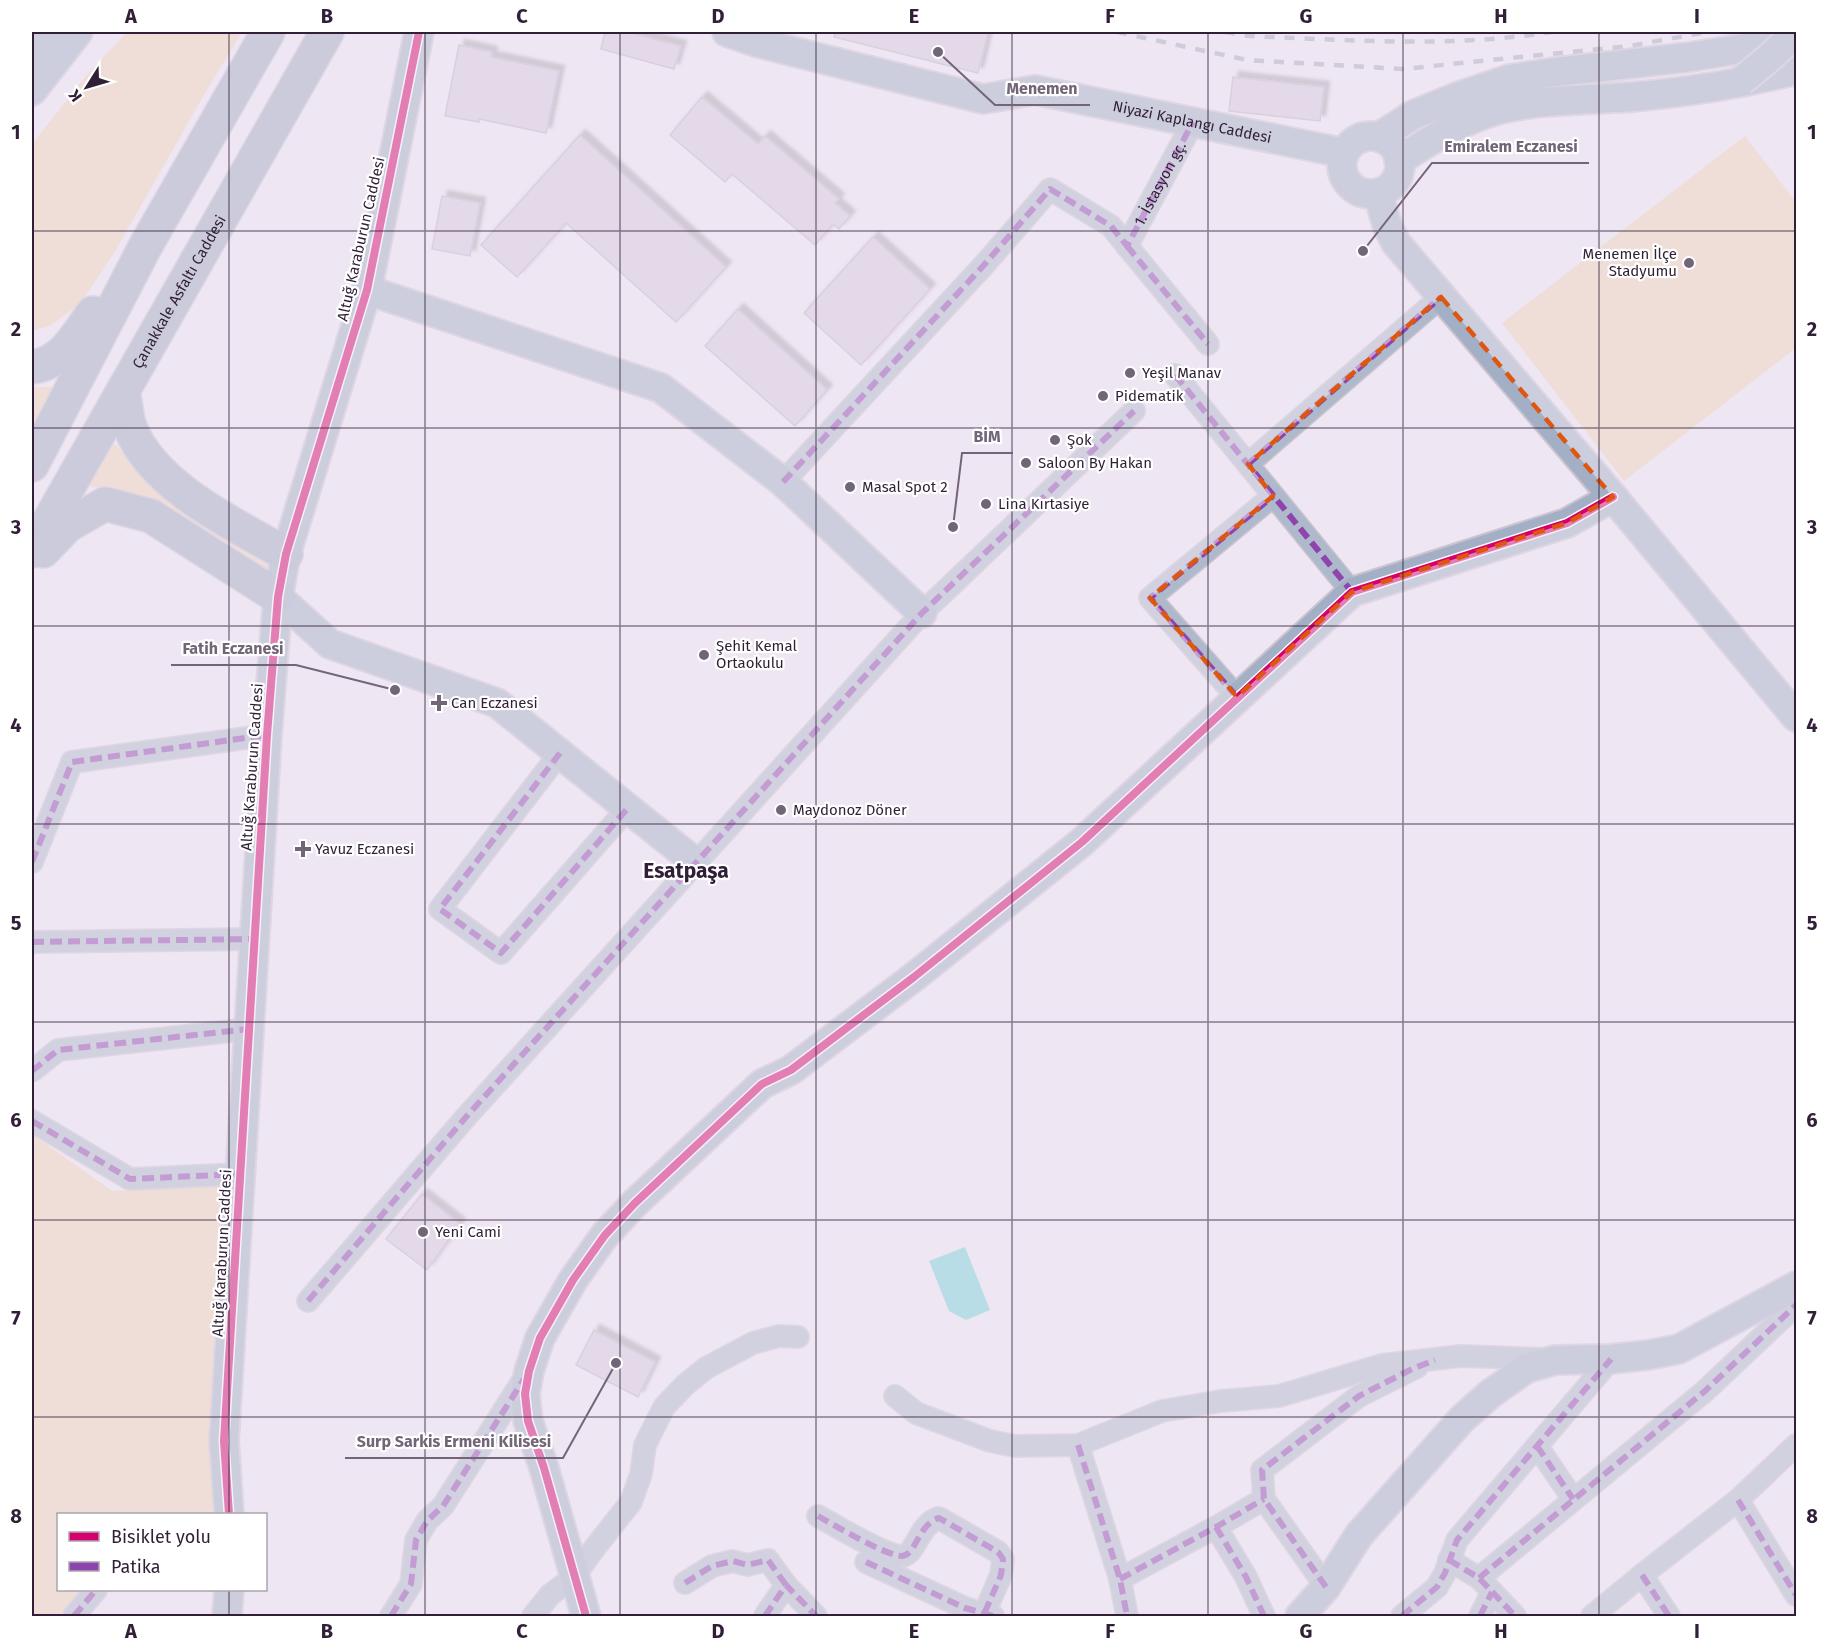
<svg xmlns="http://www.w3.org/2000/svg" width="1828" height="1648" viewBox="0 0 1828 1648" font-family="'Fira Sans',sans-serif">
	<defs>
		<filter id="shadow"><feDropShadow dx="5.5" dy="-5.5" stdDeviation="1.5" flood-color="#0004"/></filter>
	</defs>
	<rect width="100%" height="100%" fill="#efe6f3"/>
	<g fill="#efd4b8">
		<polygon points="127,32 242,32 205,93 114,253 80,304 50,326 32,331 32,144 86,76"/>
		<polygon points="1745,136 1796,202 1796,348 1624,481 1502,323"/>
		<polygon points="32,387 54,387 32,429"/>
		<polygon points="113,442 152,485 272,565 270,574 208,533 145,497 87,486"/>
		<polygon points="32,1134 112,1191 229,1186 212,1514 58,1514 58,1590 82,1590 61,1616 32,1616"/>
	</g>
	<polygon fill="#79d2d7" points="965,1247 990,1310 966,1320 949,1311 929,1261"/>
	<g fill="#d6cadb" stroke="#c0b4c5" stroke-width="1.5" filter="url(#shadow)">
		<polygon points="605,32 627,32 681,46 674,69 601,49"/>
		<polygon points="835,32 988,32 978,73 834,37"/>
		<polygon points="459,45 492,52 491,57 559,71 546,133 479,119 479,122 445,116"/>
		<polygon points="1233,77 1324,87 1320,121 1229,111"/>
		<polygon points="702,97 758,144 765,136 839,199 835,203 850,216 839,229 833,224 815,245 732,174 725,182 670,135"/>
		<polygon points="580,135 726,267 676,322 566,223 517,277 481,245"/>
		<polygon points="442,196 480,203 470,256 432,249"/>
		<polygon points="873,237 930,289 861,365 804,313"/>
		<polygon points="738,309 827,390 795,426 705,346"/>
		<polygon points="422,1194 460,1224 427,1270 386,1239"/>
		<polygon points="594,1330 655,1362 638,1397 576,1365"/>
	</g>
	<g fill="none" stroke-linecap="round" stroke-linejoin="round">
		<defs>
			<g id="street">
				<polyline points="1127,246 1208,344"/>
				<polyline points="1175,375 1352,592"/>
				<polyline points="1248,464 1441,297"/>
				<path id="s1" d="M783 482 984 265 1050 189 1111 226 1127 246 1193 122"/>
				<polyline points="1237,697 1150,598 1273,496"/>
				<polyline points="560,753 440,909 501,953 628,808"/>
				<polyline points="32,862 72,762 267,735"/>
				<polyline points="32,942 254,939"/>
				<polyline points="32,1071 58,1050 249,1029"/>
				<polyline points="32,1121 130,1179 240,1174"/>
				<polyline points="308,1301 466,1117 922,613 1134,411"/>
				<polyline points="895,1396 916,1413 990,1441 1015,1446 1078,1445 1162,1411 1221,1401 1279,1396 1382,1365 1461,1356 1545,1359"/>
				<polyline points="1078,1445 1120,1579 1127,1616"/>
				<polyline points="1537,1446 1573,1499"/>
				<polyline points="1738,1500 1796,1595"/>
				<path d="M818 1516C834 1525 886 1556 902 1556 909 1555 912 1549 915 1544 921 1534 927 1521 939 1518L998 1552 1003 1559 1001 1575 984 1614"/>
				<polyline points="1216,1527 1246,1577 1264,1616"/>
				<polyline points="1449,1560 1479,1578 1515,1616"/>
				<polyline points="866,1562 965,1608 993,1616"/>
				<polyline points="1642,1575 1669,1616"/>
				<polyline points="1479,1578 1705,1391 1796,1305"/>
				<polyline points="1120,1579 1216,1527 1264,1499"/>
				<polyline points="685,1583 712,1566 733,1561 747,1565 768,1560 786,1585"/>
				<polyline points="1326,1587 1264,1499 1262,1470 1359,1396 1417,1367"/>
				<polyline points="74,1616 96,1590"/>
				<polyline points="391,1616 411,1584 416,1540 427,1521 443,1506 527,1374"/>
				<polyline points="533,1616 550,1595 574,1577 593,1550 631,1502 641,1474 645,1445 664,1407 685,1385 706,1368 753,1343 779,1336 798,1337"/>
				<polyline points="765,1616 786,1585 816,1616"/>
				<polyline points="1402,1616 1437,1587 1445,1573 1457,1540 1611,1359"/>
				<polyline points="1480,1616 1492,1592"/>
				<polyline points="1592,1616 1642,1575 1738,1500 1796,1445"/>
			</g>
			<g id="secondary">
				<path id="s2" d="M727 32 759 43 983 99 1035 90 1344 153"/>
				<polyline points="32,53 49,32"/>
				<polyline points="32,91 78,32"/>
				<circle cx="1371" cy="165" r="29"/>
				<polyline points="1379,137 1413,115 1457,97 1510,79 1556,72 1690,57 1796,40"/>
				<path d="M1399 161C1429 140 1462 120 1497 110 1547 97 1601 101 1652 95 1701 90 1749 82 1796 70"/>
				<polyline points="1378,193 1387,225 1396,243 1613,497 1796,717"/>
				<polyline points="367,290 661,388 783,482 922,613"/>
				<polyline points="278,597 330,644 497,703 696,863"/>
				<polyline points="229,1514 224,1441 267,735 278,597 286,554 367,290 419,32"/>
				<polyline points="227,1616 229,1590"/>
				<polyline points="586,1616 544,1468 528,1421 525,1394 529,1371 540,1338 573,1280 605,1235 635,1203 762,1084 791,1070 914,977 1082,842 1352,592 1567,523 1613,497"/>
				<polyline points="1300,1616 1326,1587 1359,1535 1462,1419 1490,1394 1527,1368 1555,1360 1611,1359 1648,1355 1679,1349 1796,1286"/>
			</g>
			<g id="highway">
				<path d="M32 367C63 363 76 336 93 313"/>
				<path d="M123 391C126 403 126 416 130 427 152 486 235 525 286 554"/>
				<polyline points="32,465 146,245 268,32"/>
				<path id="s3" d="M32 551 327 32"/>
				<polyline points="43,551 67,526 105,504 151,516 278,597"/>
			</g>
		</defs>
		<use href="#street" stroke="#ccc3d0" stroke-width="24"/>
		<use href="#secondary" stroke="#ccc3d0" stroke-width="32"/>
		<use href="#highway" stroke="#ccc3d0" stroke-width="36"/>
		<use href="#street" stroke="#aeb9cb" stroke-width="21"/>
		<use href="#secondary" stroke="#a2afc4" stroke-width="28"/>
		<use href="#highway" stroke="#9faabf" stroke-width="33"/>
		<g stroke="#a8aab8" stroke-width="4.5" stroke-dasharray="10 10" stroke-linecap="butt">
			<polyline points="1117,32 1247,60 1403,69 1629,46 1708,32"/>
			<path d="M1225 32 1249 36C1349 40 1452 48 1551 32"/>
		</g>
		<defs>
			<polyline id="secondary-bridge" points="1741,81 1768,59 1796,33"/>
		</defs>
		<use href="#secondary-bridge" stroke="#ccc3d0" stroke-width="32" stroke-linecap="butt"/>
		<use href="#secondary-bridge" stroke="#a2afc4" stroke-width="28"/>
		<g stroke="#8e44ad" stroke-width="6" stroke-dasharray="12 6" stroke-linecap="butt">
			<polyline points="1127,246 1208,344"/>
			<polyline points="1175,375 1352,592"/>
			<polyline points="1248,464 1441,297"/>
			<polyline points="783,482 984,265 1050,189 1111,226 1127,246 1193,122"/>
			<polyline points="1237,697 1150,598 1273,496"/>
			<polyline points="560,753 440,909 501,953 628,808"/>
			<polyline points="32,862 72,762 267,735"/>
			<polyline points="32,942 254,939"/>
			<polyline points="32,1071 58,1050 249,1029"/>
			<polyline points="32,1121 130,1179 240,1174"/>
			<polyline points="308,1301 466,1117 922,613 1134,411"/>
			<polyline points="1078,1445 1120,1579 1127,1616"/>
			<polyline points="1537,1446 1573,1499"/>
			<polyline points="1738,1500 1796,1595"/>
			<path d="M818 1516C834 1525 886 1556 902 1556 909 1555 912 1549 915 1544 921 1534 927 1521 939 1518L998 1552 1003 1559 1001 1575 984 1614"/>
			<polyline points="1216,1527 1246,1577 1264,1616"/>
			<polyline points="1449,1560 1479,1578 1515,1616"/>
			<polyline points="866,1562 965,1608 993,1616"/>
			<polyline points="1642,1575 1669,1616"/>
			<polyline points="1479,1578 1705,1391 1796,1305"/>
			<polyline points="1120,1579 1216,1527 1264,1499"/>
			<polyline points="685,1583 712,1566 733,1561 747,1565 768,1560 786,1585"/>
			<polyline points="1326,1587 1264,1499 1262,1470 1359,1396 1412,1369 1435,1360"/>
			<polyline points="74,1616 96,1590"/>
			<polyline points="391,1616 411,1584 416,1540 427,1521 443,1506 524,1379"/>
			<polyline points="765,1616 786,1585 816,1616"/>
			<polyline points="1402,1616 1437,1587 1445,1573 1457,1540 1611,1359"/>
			<polyline points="1480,1616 1492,1592"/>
		</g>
		<defs>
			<g id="cycleway">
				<polyline points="229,1514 224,1441 267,735 278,597 286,554 367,290 419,32"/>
				<polyline points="586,1616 544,1468 528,1421 525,1394 529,1371 540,1338 573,1280 605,1235 635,1203 762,1084 791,1070 914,977 1082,842 1352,592 1567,523 1613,497"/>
			</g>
		</defs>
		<use href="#cycleway" stroke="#fff" stroke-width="11"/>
		<use href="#cycleway" stroke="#d6006c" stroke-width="8"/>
	</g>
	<path d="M0 0H1828V1648H0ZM1441 297 1613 497 1567 523 1352 592 1237 697 1150 598 1273 496 1248 464Z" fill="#efe6f3" fill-opacity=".55" fill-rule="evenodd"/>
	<path fill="none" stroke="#df560e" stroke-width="4.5" stroke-dasharray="12 8" stroke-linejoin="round" d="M1441 297 1613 497 1567 523 1352 592 1237 697 1150 598 1273 496 1248 464Z"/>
	<path fill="none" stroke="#301f36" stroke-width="1.5" stroke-opacity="0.55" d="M229 32V1514M425 32V1616M620 32V1616M816 32V1616M1012 32V1616M1208 32V1616M1403 32V1616M1599 32V1616M32 231H1796M32 428H1796M32 626H1796M32 824H1796M32 1022H1796M32 1220H1796M32 1417H1796M229 1590V1616"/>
	<g fill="#736578" stroke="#fff" stroke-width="2">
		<circle cx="1689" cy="263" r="6"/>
		<circle cx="1130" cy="373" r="6"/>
		<circle cx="1103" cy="396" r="6"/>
		<circle cx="1055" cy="440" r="6"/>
		<circle cx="1026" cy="463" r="6"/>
		<circle cx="850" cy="487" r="6"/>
		<circle cx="986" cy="504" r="6"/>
		<circle cx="704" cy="655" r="6"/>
		<path d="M436 694h6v6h6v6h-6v6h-6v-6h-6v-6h6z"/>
		<circle cx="781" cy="810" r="6"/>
		<path d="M300 840h6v6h6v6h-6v6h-6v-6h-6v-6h6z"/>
		<circle cx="423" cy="1232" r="6"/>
	</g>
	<g text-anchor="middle" stroke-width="4.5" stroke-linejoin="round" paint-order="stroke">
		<g font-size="15" fill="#301f36" stroke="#fff">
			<text dy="5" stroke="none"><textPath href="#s2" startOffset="478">Niyazi Kaplangı Caddesi</textPath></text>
			<text dy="5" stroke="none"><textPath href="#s1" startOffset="564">1. İstasyon gç.</textPath></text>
			<text transform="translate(361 239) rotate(-77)" y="5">Altuğ Karaburun Caddesi</text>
			<text dy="5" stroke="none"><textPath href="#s3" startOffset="298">Çanakkale Asfaltı Caddesi</textPath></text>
			<text transform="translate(252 767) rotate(-86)" y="5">Altuğ Karaburun Caddesi</text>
			<text transform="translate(222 1253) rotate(-87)" y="5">Altuğ Karaburun Caddesi</text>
		</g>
		<g font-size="15" fill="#301f36" stroke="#fff" text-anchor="start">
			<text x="1677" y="259" text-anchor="end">Menemen İlçe<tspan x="1677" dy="17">Stadyumu</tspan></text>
			<text x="1142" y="378">Yeşil Manav</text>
			<text x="1115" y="401">Pidematik</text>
			<text x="1067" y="445">Şok</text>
			<text x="1038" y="468">Saloon By Hakan</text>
			<text x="862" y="492">Masal Spot 2</text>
			<text x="998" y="509">Lina Kırtasiye</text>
			<text x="716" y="651">Şehit Kemal<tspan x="716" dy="17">Ortaokulu</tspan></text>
			<text x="451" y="708">Can Eczanesi</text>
			<text x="793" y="815">Maydonoz Döner</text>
			<text x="315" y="854">Yavuz Eczanesi</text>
			<text x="435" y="1237">Yeni Cami</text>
		</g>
		<g font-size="21" font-weight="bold" fill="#301f36" stroke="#fff">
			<text x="686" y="878">Esatpaşa</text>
		</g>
	</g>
	<path fill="none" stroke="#736578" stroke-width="2" d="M938 52L995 105H1090M1363 251L1432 163H1589M953 527L962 453H1013M395 690L296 665H171M616 1363L563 1458H345"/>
	<g fill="#736578" stroke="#fff" stroke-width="2">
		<circle cx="938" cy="52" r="6"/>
		<circle cx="1363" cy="251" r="6"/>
		<circle cx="953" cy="527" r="6"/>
		<circle cx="395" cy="690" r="6"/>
		<circle cx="616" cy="1363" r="6"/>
	</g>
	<g font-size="16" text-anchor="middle" font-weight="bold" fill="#736578" stroke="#fff" stroke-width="4.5" stroke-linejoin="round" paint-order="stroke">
		<text x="1042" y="94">Menemen</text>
		<text x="1511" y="152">Emiralem Eczanesi</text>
		<text x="987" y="442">BİM</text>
		<text x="233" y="654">Fatih Eczanesi</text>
		<text x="454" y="1447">Surp Sarkis Ermeni Kilisesi</text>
	</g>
	<rect width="1828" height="1648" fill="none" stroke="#ffffff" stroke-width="66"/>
	<rect x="57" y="1513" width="210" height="78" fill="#ffffff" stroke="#aca5af" stroke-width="1.5"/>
	<rect x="69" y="1532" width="30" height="9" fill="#d6006c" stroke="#aca5af" stroke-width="1.5"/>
	<text x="111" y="1543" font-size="18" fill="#301f36">Bisiklet yolu</text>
	<rect x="69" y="1562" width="30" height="9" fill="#8e44ad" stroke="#aca5af" stroke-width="1.5"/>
	<text x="111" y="1573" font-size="18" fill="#301f36">Patika</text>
	<g transform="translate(87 87) rotate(233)" stroke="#ffffff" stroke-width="4.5" paint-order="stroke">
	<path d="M0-4.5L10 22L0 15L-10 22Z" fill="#301f36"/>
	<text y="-9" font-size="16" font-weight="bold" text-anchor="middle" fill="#301f36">K</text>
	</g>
	<rect x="33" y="33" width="1762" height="1582" fill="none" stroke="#301f36" stroke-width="2"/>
	<g font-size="20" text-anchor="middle" font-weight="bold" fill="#301f36">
		<text x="131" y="23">A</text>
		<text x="327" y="23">B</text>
		<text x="522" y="23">C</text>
		<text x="718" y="23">D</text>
		<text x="914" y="23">E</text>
		<text x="1110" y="23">F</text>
		<text x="1306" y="23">G</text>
		<text x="1501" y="23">H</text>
		<text x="1697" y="23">I</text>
		<text x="16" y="139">1</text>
		<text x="1812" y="139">1</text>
		<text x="16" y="336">2</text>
		<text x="1812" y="336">2</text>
		<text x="16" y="534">3</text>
		<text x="1812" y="534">3</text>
		<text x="16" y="732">4</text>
		<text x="1812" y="732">4</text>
		<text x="16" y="930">5</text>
		<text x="1812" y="930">5</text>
		<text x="16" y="1127">6</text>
		<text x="1812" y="1127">6</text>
		<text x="16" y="1325">7</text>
		<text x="1812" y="1325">7</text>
		<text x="16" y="1523">8</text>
		<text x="1812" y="1523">8</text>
		<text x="131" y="1638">A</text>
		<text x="327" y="1638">B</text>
		<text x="522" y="1638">C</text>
		<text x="718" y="1638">D</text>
		<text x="914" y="1638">E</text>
		<text x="1110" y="1638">F</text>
		<text x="1306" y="1638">G</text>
		<text x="1501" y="1638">H</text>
		<text x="1697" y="1638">I</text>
	</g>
</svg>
